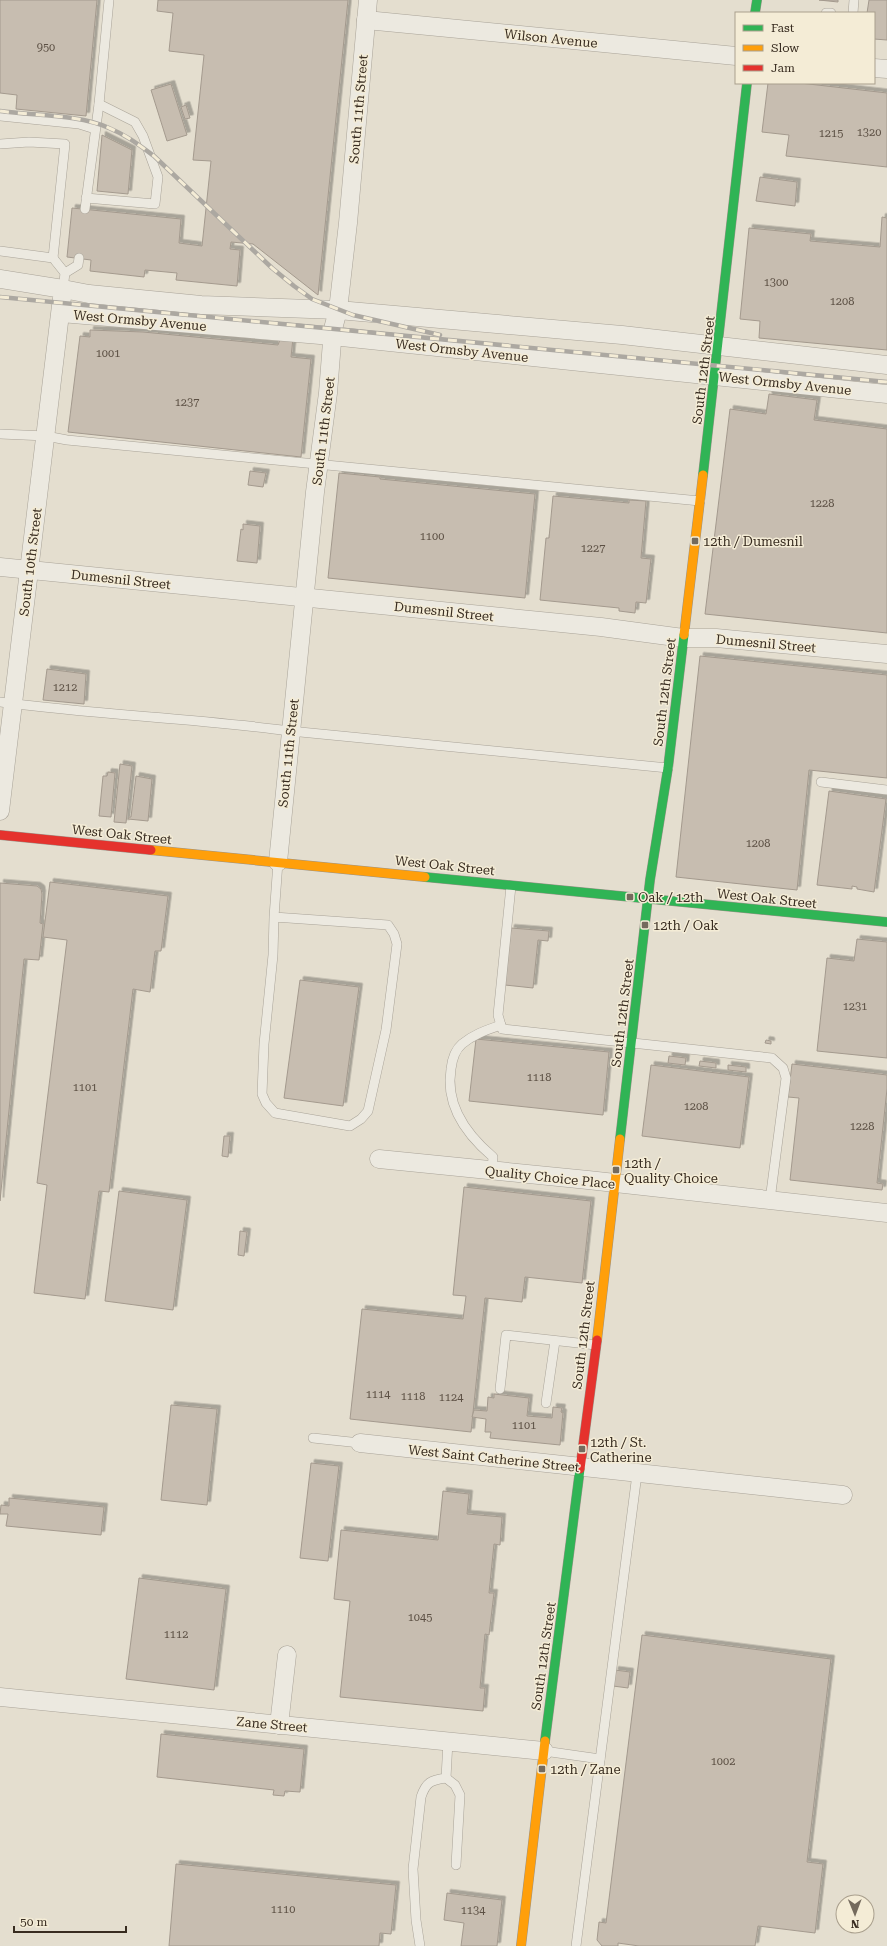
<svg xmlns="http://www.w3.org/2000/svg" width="887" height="1946" viewBox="0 0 887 1946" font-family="'Roboto Serif',serif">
	<defs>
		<filter id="shadow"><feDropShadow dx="3.5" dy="-3.5" stdDeviation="0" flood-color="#0004"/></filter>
	</defs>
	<rect width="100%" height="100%" fill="#e4decf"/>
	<g fill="#c7bdb0" stroke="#a49a8e" filter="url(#shadow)">
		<polygon points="0,0 97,0 86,116 16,109 17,95 0,93"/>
		<polygon points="158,0 348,0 318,295 253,244 231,242 230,249 240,250 237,286 176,280 177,273 145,270 144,277 90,271 91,260 67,257 72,208 181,219 179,243 202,246 211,161 193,160 204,55 169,51 173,13 157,11"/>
		<polygon points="819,0 838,0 838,2"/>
		<polygon points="869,0 887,0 887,40 874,39 874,13 867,13"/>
		<polygon points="768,83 800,83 887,93 887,167 786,156 789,135 762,132"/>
		<polygon points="171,84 187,135 167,141 151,90"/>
		<polygon points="186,105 190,118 185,119 181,107"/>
		<polygon points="102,135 132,150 128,194 97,191"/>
		<polygon points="760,177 797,182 795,206 756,201"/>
		<polygon points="882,217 887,218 887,350 759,338 760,321 740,319 749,228 811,234 810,241 880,247"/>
		<polygon points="90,330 143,332 278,345 281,337 293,338 291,357 311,359 301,457 68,432 80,336 90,337"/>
		<polygon points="769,394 817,400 814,420 887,429 887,633 705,614 730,409 766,414"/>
		<polygon points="250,471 266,473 263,487 248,485"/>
		<polygon points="339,473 380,477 380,479 535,494 525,598 328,578"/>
		<polygon points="553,496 629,503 629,500 646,501 641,558 651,559 646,603 636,602 635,613 619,611 619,608 540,600 546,538 549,538"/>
		<polygon points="243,524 260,526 257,563 237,561 241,529 243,530"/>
		<polygon points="700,656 887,675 887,778 809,770 797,890 676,877"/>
		<polygon points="47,669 86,674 84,704 43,700"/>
		<polygon points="120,764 132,766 126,823 114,822"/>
		<polygon points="108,772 115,773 111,817 99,816 103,776 107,776"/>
		<polygon points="136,776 152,779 148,821 128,819 129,817 131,817"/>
		<polygon points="829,791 886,799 874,892 857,889 857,887 852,886 852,889 817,885"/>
		<polygon points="50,882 168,896 161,951 155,951 150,992 133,989 109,1192 99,1191 85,1299 34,1293 47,1185 37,1183 67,940 43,937"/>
		<polygon points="0,883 37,886 41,889 42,894 40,923 43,924 39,960 24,959 0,1201"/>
		<polygon points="511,928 549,931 548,941 538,940 533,988 505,985"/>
		<polygon points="857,939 887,942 887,1058 817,1051 827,958 854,961"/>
		<polygon points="300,980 359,987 343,1106 284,1098"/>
		<polygon points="476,1039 609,1052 603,1115 469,1101"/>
		<polygon points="766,1040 771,1041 771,1044 765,1043"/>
		<polygon points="669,1056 686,1058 685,1065 668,1063"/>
		<polygon points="700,1061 716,1063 716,1068 699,1066"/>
		<polygon points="792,1064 887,1075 887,1089 877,1183 883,1184 882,1190 790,1180 799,1098 788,1097"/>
		<polygon points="651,1065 749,1077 740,1148 642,1136"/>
		<polygon points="728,1065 746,1067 746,1072 728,1070"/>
		<polygon points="224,1136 230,1136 228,1157 222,1156"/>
		<polygon points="464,1187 591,1201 582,1283 525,1277 522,1302 485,1298 471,1432 350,1419 362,1309 463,1319 466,1296 453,1295"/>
		<polygon points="119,1191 187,1200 173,1310 105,1301"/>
		<polygon points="240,1231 247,1232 244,1256 238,1255"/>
		<polygon points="494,1394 529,1398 527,1416 552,1418 553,1407 562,1408 561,1412 563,1413 560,1445 490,1438 491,1432 485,1432 486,1419 472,1417 474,1410 487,1411 488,1397 494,1398"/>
		<polygon points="171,1405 217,1409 207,1505 161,1500"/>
		<polygon points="311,1463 339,1466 328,1561 300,1558"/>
		<polygon points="443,1491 469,1494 467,1514 502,1517 500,1545 494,1544 489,1593 494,1593 489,1635 485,1634 480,1688 485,1688 483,1711 340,1697 350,1601 334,1599 341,1530 438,1540"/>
		<polygon points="9,1498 104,1507 101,1535 6,1526 8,1514 0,1514 1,1505 9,1506"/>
		<polygon points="139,1578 226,1589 214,1690 126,1679"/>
		<polygon points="642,1635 831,1659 807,1862 823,1864 815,1933 758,1926 755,1946 639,1946 618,1943 618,1946 602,1946 597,1940 599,1922 606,1923"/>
		<polygon points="615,1670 630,1672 628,1688 613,1686"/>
		<polygon points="161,1734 304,1749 300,1792 285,1791 284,1796 273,1795 274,1790 157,1777"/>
		<polygon points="176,1864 396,1885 391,1934 380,1933 379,1946 169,1946"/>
		<polygon points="447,1893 502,1900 497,1946 461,1946 464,1923 444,1920"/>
	</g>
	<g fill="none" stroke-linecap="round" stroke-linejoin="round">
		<defs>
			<g id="lane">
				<polyline points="826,13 831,13"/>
				<polyline points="853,13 854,0"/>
				<polyline points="0,116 79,124 95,129"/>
				<polyline points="0,144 29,142 65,144 53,258"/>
				<polyline points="86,198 155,204 158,177 143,136 135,122 99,104"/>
				<polyline points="85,209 99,104 109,0"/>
				<polyline points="0,251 53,258 65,273 63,289"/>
				<polyline points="65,273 78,265 79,258"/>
				<polyline points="0,434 46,436 67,440 700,501"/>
				<path d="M0 702C96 715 194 718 290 731L668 768"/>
				<polyline points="821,782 887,790"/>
				<polyline points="511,886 498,1015 502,1029 772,1058 783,1068 786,1078 770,1200"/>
				<polyline points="274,917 273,955 264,1044 262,1094 266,1103 275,1113 350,1126 361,1119 368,1111 386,1030 397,944 394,934 388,925 274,917 278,862"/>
				<path d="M492 1171 493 1157C467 1135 445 1105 451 1069 452 1060 455 1050 462 1044 474 1034 487 1030 501 1025"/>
				<polyline points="500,1389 506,1335 596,1345"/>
				<polyline points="546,1403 555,1341"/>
				<polyline points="313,1438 360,1443"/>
				<polyline points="544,1751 600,1759"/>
				<polyline points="446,1778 455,1785 460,1795 456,1865"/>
				<path d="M420 1946 416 1920 413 1869 421 1797C426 1782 431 1780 446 1778L448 1741"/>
				<polyline points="576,1946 637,1474"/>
			</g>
			<g id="street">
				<polyline points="366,20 736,56"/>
				<polyline points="874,68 887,69"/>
				<polyline points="0,279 63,289 0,811"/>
				<polyline points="63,289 89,294 201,305 338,310 622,335 887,365"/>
				<polyline points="61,313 332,336 887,394"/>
				<polyline points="0,567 601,627 683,638 716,638 887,654"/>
				<polyline points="278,862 315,492 328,393 333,329 338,310 348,223 368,0"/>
				<polyline points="379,1159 588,1180 887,1213"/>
				<polyline points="360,1443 843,1495"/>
				<polyline points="0,1697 544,1751"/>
				<polyline points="279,1725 287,1655"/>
			</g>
			<g id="fast">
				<polyline points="755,13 757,0"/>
				<polyline points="703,475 747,83"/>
				<polyline points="425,877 887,922"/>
				<polyline points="620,1139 650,880 668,768 684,635"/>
				<polyline points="545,1741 580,1469"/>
			</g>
			<g id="slow">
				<polyline points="684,635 703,475"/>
				<polyline points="151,850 425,877"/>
				<polyline points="597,1340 620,1139"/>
				<polyline points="521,1946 545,1741"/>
			</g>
			<g id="jam">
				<polyline points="0,835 151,850"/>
				<polyline points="580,1469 597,1340"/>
			</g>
		</defs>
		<use href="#lane" stroke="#a9a398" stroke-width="10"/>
		<use href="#street" stroke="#a9a398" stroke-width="19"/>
		<use href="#fast" stroke="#999288" stroke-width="10"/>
		<use href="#slow" stroke="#999288" stroke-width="10"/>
		<use href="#jam" stroke="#999288" stroke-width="10"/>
		<use href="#lane" stroke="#ece9e0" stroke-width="9"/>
		<use href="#street" stroke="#ece9e0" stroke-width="18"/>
		<use href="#fast" stroke="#30b455" stroke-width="9"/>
		<use href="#slow" stroke="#ff9f0a" stroke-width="9"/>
		<use href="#jam" stroke="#e5322d" stroke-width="9"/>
		<defs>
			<g id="rail">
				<path d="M0 111C34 116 78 114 109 128 126 135 139 145 154 156L272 268 294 286 312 299 353 315 440 335"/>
				<polyline points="0,297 887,382"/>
			</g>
		</defs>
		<use href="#rail" stroke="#aca8a1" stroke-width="4.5"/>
		<use href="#rail" stroke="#f4ecd6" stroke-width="3" stroke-dasharray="9" stroke-linecap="butt"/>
	</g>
	<g fill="#746a5d" stroke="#f4ecd6" stroke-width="1.5">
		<rect x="691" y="537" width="8" height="8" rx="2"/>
		<rect x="626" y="893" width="8" height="8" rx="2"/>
		<rect x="641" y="921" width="8" height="8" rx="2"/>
		<rect x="612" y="1166" width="8" height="8" rx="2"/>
		<rect x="578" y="1445" width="8" height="8" rx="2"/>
		<rect x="538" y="1765" width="8" height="8" rx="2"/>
	</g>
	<g text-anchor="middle" stroke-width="3" stroke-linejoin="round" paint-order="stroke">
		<g font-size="11" fill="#5c5044">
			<text x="46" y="51">950</text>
			<text x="869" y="136">1320</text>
			<text x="831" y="137">1215</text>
			<text x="776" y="286">1300</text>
			<text x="842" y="305">1208</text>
			<text x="108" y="357">1001</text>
			<text x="187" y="406">1237</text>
			<text x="822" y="507">1228</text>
			<text x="432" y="540">1100</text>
			<text x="593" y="552">1227</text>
			<text x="65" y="691">1212</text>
			<text x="758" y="847">1208</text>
			<text x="855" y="1010">1231</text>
			<text x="539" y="1081">1118</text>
			<text x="85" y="1091">1101</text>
			<text x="696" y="1110">1208</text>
			<text x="862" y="1130">1228</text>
			<text x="378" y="1398">1114</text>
			<text x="413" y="1400">1118</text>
			<text x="451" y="1401">1124</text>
			<text x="524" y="1429">1101</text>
			<text x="420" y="1621">1045</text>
			<text x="176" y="1638">1112</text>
			<text x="723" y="1765">1002</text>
			<text x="283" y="1913">1110</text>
			<text x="473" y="1914">1134</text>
		</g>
		<g font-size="13" fill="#382c20" stroke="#f4ecd6">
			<text transform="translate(551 38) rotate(6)" y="5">Wilson Avenue</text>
			<text transform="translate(358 109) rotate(-85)" y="5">South 11th Street</text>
			<text transform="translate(140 320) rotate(5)" y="5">West Ormsby Avenue</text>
			<text transform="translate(462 350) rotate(6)" y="5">West Ormsby Avenue</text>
			<text transform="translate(703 370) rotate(-83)" y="5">South 12th Street</text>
			<text transform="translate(785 383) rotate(6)" y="5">West Ormsby Avenue</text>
			<text transform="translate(323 431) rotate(-83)" y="5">South 11th Street</text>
			<text transform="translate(30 562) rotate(-83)" y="5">South 10th Street</text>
			<text transform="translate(121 579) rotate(6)" y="5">Dumesnil Street</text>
			<text transform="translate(444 611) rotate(6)" y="5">Dumesnil Street</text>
			<text transform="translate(766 643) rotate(5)" y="5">Dumesnil Street</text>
			<text transform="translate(664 692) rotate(-83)" y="5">South 12th Street</text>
			<text transform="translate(288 753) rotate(-84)" y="5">South 11th Street</text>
			<text transform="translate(122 834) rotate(6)" y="5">West Oak Street</text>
			<text transform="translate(445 865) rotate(6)" y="5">West Oak Street</text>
			<text transform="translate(767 898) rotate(6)" y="5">West Oak Street</text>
			<text transform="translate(622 1013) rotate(-83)" y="5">South 12th Street</text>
			<text transform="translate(550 1177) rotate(6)" y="5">Quality Choice Place</text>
			<text transform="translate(583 1335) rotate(-83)" y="5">South 12th Street</text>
			<text transform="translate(494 1458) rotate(6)" y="5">West Saint Catherine Street</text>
			<text transform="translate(543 1656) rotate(-82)" y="5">South 12th Street</text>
			<text transform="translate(272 1724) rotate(5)" y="5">Zane Street</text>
		</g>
		<g font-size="13" fill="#382c20" stroke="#f4ecd6" text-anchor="start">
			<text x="703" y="546">12th / Dumesnil</text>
			<text x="638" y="902">Oak / 12th</text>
			<text x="653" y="930">12th / Oak</text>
			<text x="624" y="1168">12th /<tspan x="624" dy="15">Quality Choice</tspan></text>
			<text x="590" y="1447">12th / St.<tspan x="590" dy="15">Catherine</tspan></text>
			<text x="550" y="1774">12th / Zane</text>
		</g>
	</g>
	<rect x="735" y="12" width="140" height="72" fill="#f4ecd6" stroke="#a99f8d"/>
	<rect x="743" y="25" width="20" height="6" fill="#30b455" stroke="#a99f8d"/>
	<text x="771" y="32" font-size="12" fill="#382c20">Fast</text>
	<rect x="743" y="45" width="20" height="6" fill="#ff9f0a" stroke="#a99f8d"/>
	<text x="771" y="52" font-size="12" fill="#382c20">Slow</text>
	<rect x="743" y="65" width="20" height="6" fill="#e5322d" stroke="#a99f8d"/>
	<text x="771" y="72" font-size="12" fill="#382c20">Jam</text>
	<g transform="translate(855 1914) rotate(179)"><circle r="19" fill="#f4ecd6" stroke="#a99f8d"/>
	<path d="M0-3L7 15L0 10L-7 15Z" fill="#746a5d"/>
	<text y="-6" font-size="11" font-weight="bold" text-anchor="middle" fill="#382c20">N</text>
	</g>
	<path d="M14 1926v6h112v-6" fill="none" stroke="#382c20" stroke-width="2"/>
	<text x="20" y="1926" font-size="12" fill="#382c20" stroke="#f4ecd6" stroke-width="3" paint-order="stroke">50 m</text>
</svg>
